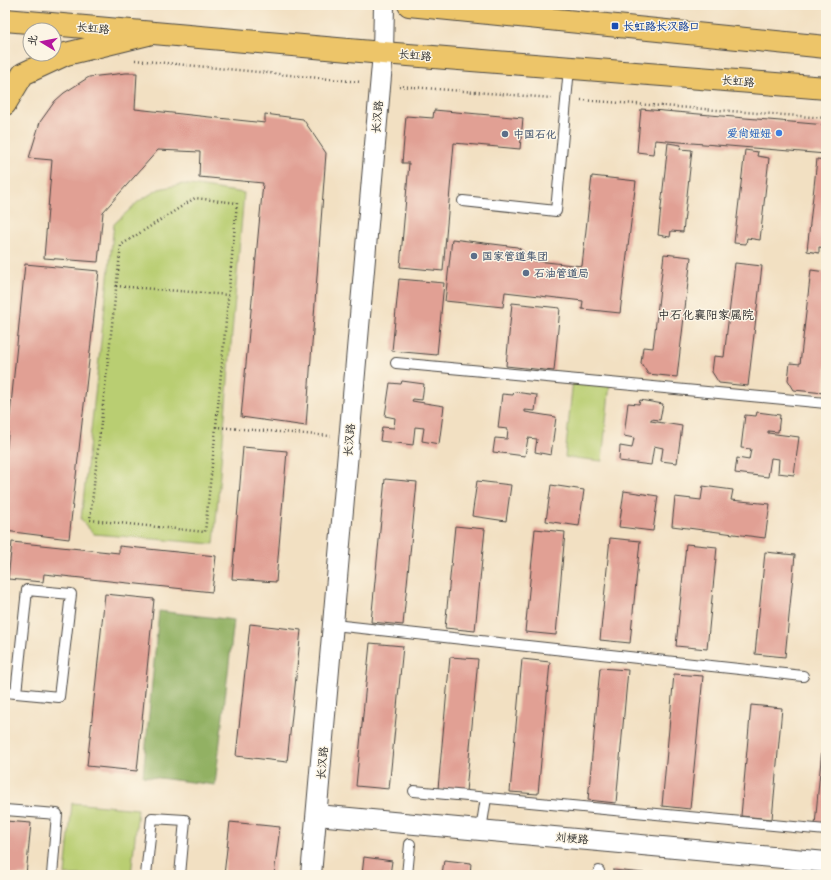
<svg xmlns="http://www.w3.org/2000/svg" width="831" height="880" viewBox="0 0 831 880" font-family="'Balsamiq Sans','LXGW WenKai TC',sans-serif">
	<rect width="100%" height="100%" fill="#fcf5e5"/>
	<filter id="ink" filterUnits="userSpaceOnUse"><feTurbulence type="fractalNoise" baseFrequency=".025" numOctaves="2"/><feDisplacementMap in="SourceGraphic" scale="8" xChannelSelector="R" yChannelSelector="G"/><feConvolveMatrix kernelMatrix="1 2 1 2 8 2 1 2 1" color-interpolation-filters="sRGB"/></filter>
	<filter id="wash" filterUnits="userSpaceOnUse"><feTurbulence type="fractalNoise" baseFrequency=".012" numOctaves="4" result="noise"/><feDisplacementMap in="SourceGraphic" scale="16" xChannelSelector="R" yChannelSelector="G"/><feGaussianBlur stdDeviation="0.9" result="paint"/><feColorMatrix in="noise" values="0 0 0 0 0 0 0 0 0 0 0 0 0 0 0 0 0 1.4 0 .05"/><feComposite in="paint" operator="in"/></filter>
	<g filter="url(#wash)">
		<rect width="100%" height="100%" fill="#f2e0c2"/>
		<g fill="#b9ce72" stroke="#727c4e">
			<polygon points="183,184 244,193 214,544 94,534 81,520 114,224 139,201 159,189"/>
			<polygon points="573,379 610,383 602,461 565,457"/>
			<polygon points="72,803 138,809 131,875 65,875"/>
		</g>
		<polygon fill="#92b164" stroke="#5e6e48" points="159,611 234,620 215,785 143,776"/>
		<g id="blocks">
			<g fill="#e1a094">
				<polygon points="126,73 137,73 135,109 265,123 265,114 303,119 326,153 306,426 241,417 263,183 199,177 200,152 158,150 103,212 98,262 44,258 52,160 29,158 40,122 55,101 64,93 89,77"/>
				<polygon points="641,109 826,125 826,154 655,140 653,154 637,152"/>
				<polygon points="434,110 523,118 520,149 454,143 443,271 400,267 409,163 402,163 406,116 433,118"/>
				<polygon points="668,143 681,145 680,149 692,150 683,232 671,231 670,237 658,235"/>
				<polygon points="745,150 758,152 757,156 769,158 760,240 747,238 746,244 734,243"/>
				<polygon points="817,159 826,160 826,248 819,247 819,253 807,251"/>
				<polygon points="592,176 636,181 620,313 582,309 583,301 505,292 503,307 445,301 452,239 517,247 523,251 528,260 582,266"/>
				<polygon points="664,254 691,257 677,377 648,374 641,363 643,347 653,348"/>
				<polygon points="735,263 762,266 748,386 719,383 712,372 714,356 724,357"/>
				<polygon points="25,264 99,271 69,539 5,531 5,465"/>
				<polygon points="811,270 826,272 826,372 824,393 794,390 788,380 790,363 800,364"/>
				<polygon points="399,279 444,283 437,355 392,351"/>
				<polygon points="512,303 560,308 554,371 506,366"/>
				<polygon points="402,381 424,384 422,400 413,399 412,401 444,406 439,444 422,441 424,428 415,427 413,445 380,441 382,427 394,428 395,418 385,416 390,383 401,384"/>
				<polygon points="514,392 537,395 535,411 525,410 525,412 556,417 551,455 535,452 537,439 528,438 525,456 493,452 495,438 507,439 508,429 498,428 502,394 513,395"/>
				<polygon points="640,400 663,404 660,420 651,419 651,421 682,426 677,463 661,461 663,448 654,446 651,465 619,461 620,446 632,448 634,438 624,436 628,403 639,404"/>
				<polygon points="757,412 780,415 778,432 768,431 768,433 799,437 794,475 778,473 779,459 771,458 768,477 735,473 737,458 749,460 751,449 741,448 745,415 756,416"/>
				<polygon points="243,447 287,451 276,582 232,579"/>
				<polygon points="385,479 417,482 403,625 371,622"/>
				<polygon points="477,481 511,485 506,521 472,516"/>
				<polygon points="551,485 584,490 579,526 546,521"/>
				<polygon points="703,486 733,490 731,500 770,504 765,538 672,526 675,497 701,500"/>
				<polygon points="624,491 658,496 653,531 619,527"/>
				<polygon points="455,526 485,529 475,631 445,628"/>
				<polygon points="535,529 565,532 556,635 525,632"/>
				<polygon points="610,538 640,541 630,643 600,640"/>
				<polygon points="12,542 119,553 119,546 216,556 212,592 44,574 43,582 8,579"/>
				<polygon points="686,544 717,547 707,649 676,646"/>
				<polygon points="765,552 795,555 785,657 755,654"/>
				<polygon points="105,594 154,599 137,771 87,766"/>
				<polygon points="250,624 301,630 287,762 236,756"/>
				<polygon points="370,643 403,646 389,789 356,786"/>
				<polygon points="450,657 478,659 466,792 438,789"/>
				<polygon points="522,659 550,662 538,794 510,792"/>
				<polygon points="600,668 628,670 616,803 588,800"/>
				<polygon points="674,674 703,676 690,809 662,806"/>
				<polygon points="751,705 782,708 772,819 741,816"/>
				<polygon points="825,716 826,716 826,826 815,825"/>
				<polygon points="5,821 31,823 26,875 5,875"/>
				<polygon points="230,822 280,827 274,875 224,875"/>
				<polygon points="364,857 392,861 390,875 362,875"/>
				<polygon points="444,860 471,863 470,875 442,875"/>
				<polygon points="613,870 644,873 644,875 613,875"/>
			</g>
		</g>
	</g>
	<g filter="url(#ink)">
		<use href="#blocks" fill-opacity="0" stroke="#494642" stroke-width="1"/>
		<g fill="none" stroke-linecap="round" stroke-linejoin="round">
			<defs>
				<g id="lane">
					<polyline points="463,201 556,211 569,68"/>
					<polyline points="396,363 826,403"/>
					<polyline points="334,625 803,676"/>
					<polyline points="5,692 59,697 71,594 27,590 16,693"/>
					<polyline points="414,791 826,830"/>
					<polyline points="5,810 57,814 52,875"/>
					<polyline points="481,830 486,798"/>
					<polyline points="146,875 152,818 185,820 180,875"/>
					<polyline points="407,875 410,844"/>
					<polyline points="598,875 599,871"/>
				</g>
				<g id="street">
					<polyline points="317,815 826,862"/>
					<polyline points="311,875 383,53 384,5"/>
				</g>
				<polyline id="primary" points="5,104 23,74 66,54 148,34"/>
				<g id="highway">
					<polyline points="409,5 826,47"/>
					<polyline points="5,20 383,53 826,88"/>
				</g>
			</defs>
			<use href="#lane" stroke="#494642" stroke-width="12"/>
			<use href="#street" stroke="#494642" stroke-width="22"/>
			<use href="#primary" stroke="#494642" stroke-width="24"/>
			<use href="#highway" stroke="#494642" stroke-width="24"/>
			<g stroke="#494642" stroke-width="2.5" stroke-dasharray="1 3" stroke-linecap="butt">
				<polyline points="135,60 361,82"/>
				<polyline points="399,86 552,98"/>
				<polyline points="581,100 826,118"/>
				<polyline points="116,286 229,295"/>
				<polyline points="216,427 205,532 90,520 121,245 195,198 237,203 216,427 331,436"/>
			</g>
			<use href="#lane" stroke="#fff" stroke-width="10"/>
			<use href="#street" stroke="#fff" stroke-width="20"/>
			<use href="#primary" stroke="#edc569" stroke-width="22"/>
			<use href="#highway" stroke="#edc569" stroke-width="22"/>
		</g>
	</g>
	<rect fill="#1a4fb4" stroke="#fcf5e5" stroke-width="1.5" x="611" y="22" width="8" height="8" rx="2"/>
	<circle fill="#3f7fe0" stroke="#fcf5e5" stroke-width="1.5" cx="779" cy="133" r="4"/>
	<g fill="#5c6f8a" stroke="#fcf5e5" stroke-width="1.5">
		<circle cx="505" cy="134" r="4"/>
		<circle cx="474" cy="256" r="4"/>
		<circle cx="526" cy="273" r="4"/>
	</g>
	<g text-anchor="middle" stroke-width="3" stroke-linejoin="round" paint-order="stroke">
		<g font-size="11" font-weight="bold" fill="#164399" stroke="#fcf5e5" text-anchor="start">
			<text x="623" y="30">长虹路长汉路口</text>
		</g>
		<g font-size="11" fill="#2b2b2b" stroke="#fcf5e5">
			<text transform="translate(93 28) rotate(5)" y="4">长虹路</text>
			<text transform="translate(415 55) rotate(5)" y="4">长虹路</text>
			<text transform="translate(738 81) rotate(5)" y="4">长虹路</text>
			<text transform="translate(377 117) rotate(-85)" y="4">长汉路</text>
			<text transform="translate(349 440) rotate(-85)" y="4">长汉路</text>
			<text transform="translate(322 763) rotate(-85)" y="4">长汉路</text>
			<text transform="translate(572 838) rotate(5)" y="4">刘梗路</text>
		</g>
		<g font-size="11" font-weight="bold" fill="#366cbe" stroke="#fcf5e5" text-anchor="end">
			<text x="771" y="137">爱尚妞妞</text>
		</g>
		<g font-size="11" font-weight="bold" fill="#4e5e75" stroke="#fcf5e5" text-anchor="start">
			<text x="513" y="138">中国石化</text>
			<text x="482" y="260">国家管道集团</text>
			<text x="534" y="277">石油管道局</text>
		</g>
		<g font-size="12" fill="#2b2b2b" stroke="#fcf5e5">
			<text x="706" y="319">中石化襄阳家属院</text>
		</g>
	</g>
	<rect width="831" height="880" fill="none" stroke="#fcf5e5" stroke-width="20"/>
	<g transform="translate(42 42) rotate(280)"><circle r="19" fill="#fcf5e5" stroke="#a8a49b"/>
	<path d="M0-3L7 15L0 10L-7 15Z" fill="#b5179e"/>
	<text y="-6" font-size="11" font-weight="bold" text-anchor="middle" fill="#2b2b2b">北</text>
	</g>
</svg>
